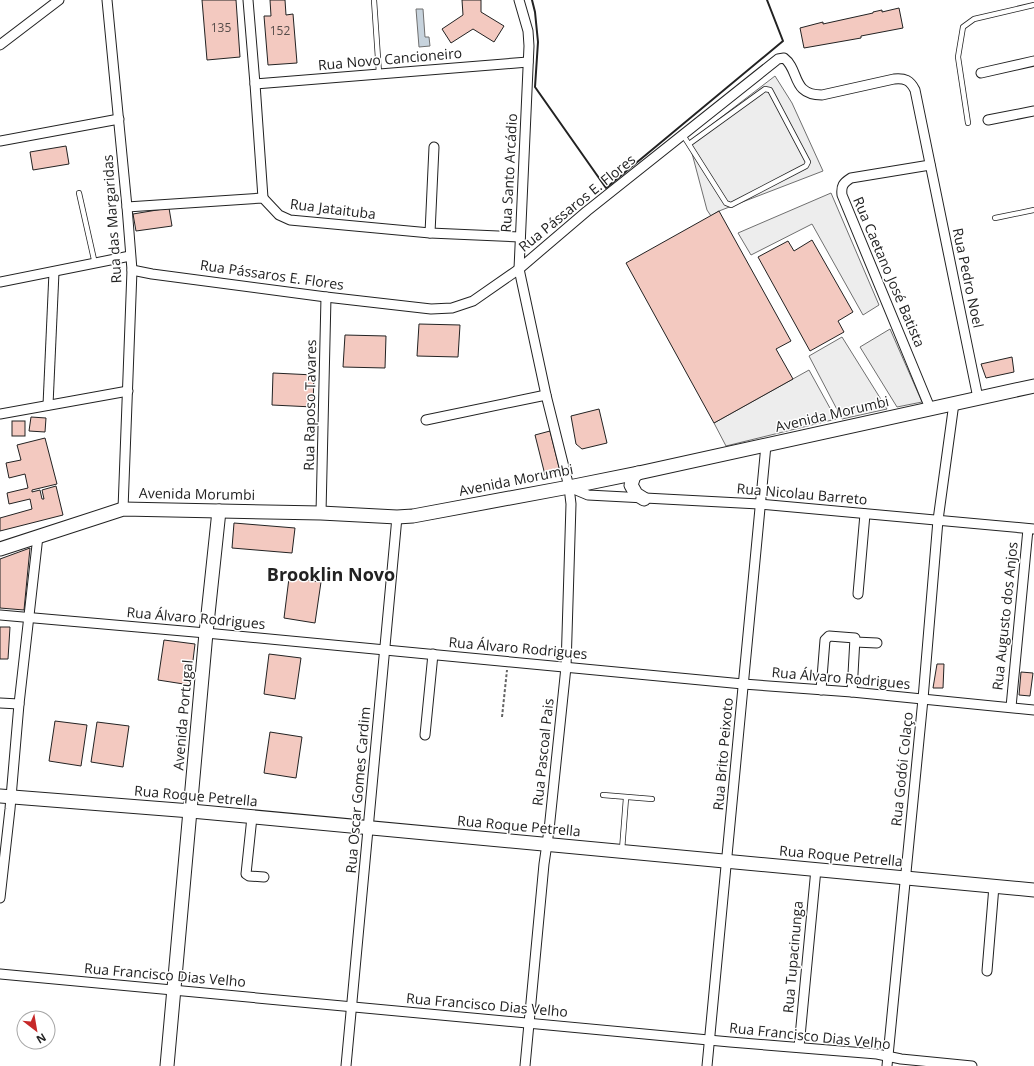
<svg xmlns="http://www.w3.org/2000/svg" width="1034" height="1066" viewBox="0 0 1034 1066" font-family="'Open Sans',sans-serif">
	<rect width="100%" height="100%" fill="#fff"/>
	<g fill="#ededed" stroke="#6f6f6f">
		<polygon points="775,76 792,103 823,171 719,211 711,216 707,210 689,142"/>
		<polygon points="831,193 879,305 863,315 812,224 751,255 738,233"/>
		<polygon points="890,329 922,402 897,407 860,347"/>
		<polygon points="842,337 887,409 842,419 809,356"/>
		<polygon points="809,370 836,419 726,446 714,423"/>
	</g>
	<polygon fill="#c7d3dd" stroke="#6f6f6f" points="416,9 423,9 425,37 429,37 430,46 419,47"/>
	<g fill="#f3c9c0" stroke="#222">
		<polygon points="202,0 236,0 240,57 207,60"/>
		<polygon points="270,0 285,0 286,15 293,14 297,63 268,65 264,16 271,16"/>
		<polygon points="462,0 481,0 481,12 504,26 494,42 473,29 451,43 442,29 463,15"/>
		<polygon points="899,8 903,28 861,36 861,38 804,48 800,28 823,22 823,24 873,13 873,12 882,10 882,12"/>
		<polygon points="66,146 69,164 33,170 30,152"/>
		<polygon points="169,208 172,226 136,231 133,214"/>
		<polygon points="719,211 791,341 776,349 793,379 714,423 626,263"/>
		<polygon points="812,240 853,312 838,321 844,332 810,351 758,257 788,241 794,251"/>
		<polygon points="419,324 460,325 458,357 417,356"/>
		<polygon points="345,335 386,336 385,368 343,367"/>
		<polygon points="1012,357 1014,372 986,378 981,364"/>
		<polygon points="273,373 314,375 313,407 272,405"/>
		<polygon points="599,409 607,443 582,449 576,444 571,416"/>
		<polygon points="31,417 46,418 45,432 29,431"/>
		<rect x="12" y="421" width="13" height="15"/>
		<polygon points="550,431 560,471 545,475 535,435"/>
		<polygon points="45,438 57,484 32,490 32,492 40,490 42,499 44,499 42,490 56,486 63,515 0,531 0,518 32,509 30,499 9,504 7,493 28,488 25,474 9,478 6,463 21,460 17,445"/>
		<polygon points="234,523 295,528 292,553 232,548"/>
		<polygon points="30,548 24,610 0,608 0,559"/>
		<polygon points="289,578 321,582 315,623 284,618"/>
		<polygon points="0,627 10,627 8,659 0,659"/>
		<polygon points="164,640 195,644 190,685 158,680"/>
		<polygon points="269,654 301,658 295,699 264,694"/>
		<polygon points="937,664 944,664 943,688 933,688"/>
		<polygon points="1021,672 1033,673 1030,696 1019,695"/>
		<polygon points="55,721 87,725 81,766 49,761"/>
		<polygon points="97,722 129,726 123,767 91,762"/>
		<polygon points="270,732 302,737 296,778 264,773"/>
	</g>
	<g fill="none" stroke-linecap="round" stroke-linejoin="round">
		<defs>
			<g id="lane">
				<polyline points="374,0 379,73"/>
				<polyline points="968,123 958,57 963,27 974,19 1034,5"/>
				<polyline points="683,135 726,203 731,205 806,166 808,162 770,90 765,89 689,144"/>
				<polyline points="79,193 95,264"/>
				<polyline points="995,218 1034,210"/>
				<polyline points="603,795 652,799"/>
				<polyline points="622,850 626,798"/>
			</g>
			<g id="street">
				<polyline points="107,0 127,207 132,270 123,509"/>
				<polyline points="248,0 255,84 263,198"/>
				<polyline points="519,0 528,31 529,46 519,269 546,395 569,487 571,504 566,667 549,830 544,864 525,1066"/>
				<polyline points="0,45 59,0"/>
				<polyline points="981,73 1034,61"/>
				<polyline points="255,84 528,62"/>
				<polyline points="988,120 1034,111"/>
				<polyline points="0,141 119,119"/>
				<path d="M930 165 851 178C843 183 841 186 842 195L930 408"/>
				<polyline points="127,207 263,198 279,215 290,220 430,233 520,237"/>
				<polyline points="430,233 434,147"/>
				<path d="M132 270 152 274 326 297 431 309 452 308 473 301 519 269 587 211 778 59 784 58C800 70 791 95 822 95L894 79C905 78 910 80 915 90L978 398"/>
				<polyline points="0,282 130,256"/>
				<polyline points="48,405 54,272"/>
				<polyline points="0,414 128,391"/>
				<polyline points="426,420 546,395"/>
				<polyline points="569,487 588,495 759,504 1034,529"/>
				<polyline points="321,513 326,297"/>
				<polyline points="858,594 865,514"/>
				<polyline points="0,615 206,633 743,684 852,692 1034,710"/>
				<polyline points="855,642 877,643"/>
				<polyline points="821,690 825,640 829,636 855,638 852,692"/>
				<polyline points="0,703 19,704"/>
				<polyline points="1011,707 1028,529"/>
				<polyline points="425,735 433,654"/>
				<polyline points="252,817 246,874 249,876 264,877"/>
				<polyline points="0,898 10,809 19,704 38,536"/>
				<polyline points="987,971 994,886"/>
				<polyline points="0,974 730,1042 877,1054 901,1059 972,1066"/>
				<polyline points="799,1047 816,869"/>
				<polyline points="346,1066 397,517"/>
				<polyline points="707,1066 766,445"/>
				<polyline points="887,1066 923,699 938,520 954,403"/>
			</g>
			<g id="secondary">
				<polyline points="638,473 634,476 631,485 636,494 644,499"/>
				<polyline points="0,549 123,509 321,513 397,517 413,516 569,487 643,472 1034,386"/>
				<polyline points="0,796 191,811 1034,890"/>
				<polyline points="167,1066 206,633 219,511"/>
			</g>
		</defs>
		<use href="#lane" stroke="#222" stroke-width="6"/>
		<use href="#street" stroke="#222" stroke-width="11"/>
		<use href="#secondary" stroke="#222" stroke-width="15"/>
		<polyline stroke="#646464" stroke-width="2" stroke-dasharray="3 2" stroke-linecap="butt" points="502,717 507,670"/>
		<use href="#lane" stroke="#fff" stroke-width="4.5"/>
		<use href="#street" stroke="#fff" stroke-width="9"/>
		<use href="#secondary" stroke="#fff" stroke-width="13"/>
		<polyline stroke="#222" stroke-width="2" points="532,0 535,12 538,42 535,87 606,188 783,41 767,0"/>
	</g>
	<g text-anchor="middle" stroke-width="3" stroke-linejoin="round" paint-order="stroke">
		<g font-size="12" fill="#564c4a">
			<text x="221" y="32">135</text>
			<text x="280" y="35">152</text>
		</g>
		<g font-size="14" fill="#222" stroke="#fff">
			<text transform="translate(390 59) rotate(-5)" y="5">Rua Novo Cancioneiro</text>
			<text transform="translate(509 173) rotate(-87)" y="5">Rua Santo Arcádio</text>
			<text transform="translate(577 203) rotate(-39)" y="5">Rua Pássaros E. Flores</text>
			<text transform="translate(333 209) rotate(7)" y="5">Rua Jataituba</text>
			<text transform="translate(112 219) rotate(-94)" y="5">Rua das Margaridas</text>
			<text transform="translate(889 272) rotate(67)" y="5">Rua Caetano José Batista</text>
			<text transform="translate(272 275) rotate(8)" y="5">Rua Pássaros E. Flores</text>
			<text transform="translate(968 278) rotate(78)" y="5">Rua Pedro Noel</text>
			<text transform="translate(310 405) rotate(-89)" y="5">Rua Raposo Tavares</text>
			<text transform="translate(832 414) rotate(-13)" y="5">Avenida Morumbi</text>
			<text transform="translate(516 480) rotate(-11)" y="5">Avenida Morumbi</text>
			<text transform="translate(197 494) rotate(1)" y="5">Avenida Morumbi</text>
			<text transform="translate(802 494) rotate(5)" y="5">Rua Nicolau Barreto</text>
			<text transform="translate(1005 616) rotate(-84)" y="5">Rua Augusto dos Anjos</text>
			<text transform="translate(196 618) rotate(5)" y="5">Rua Álvaro Rodrigues</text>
			<text transform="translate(518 648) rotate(5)" y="5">Rua Álvaro Rodrigues</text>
			<text transform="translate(841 678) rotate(5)" y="5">Rua Álvaro Rodrigues</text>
			<text transform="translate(183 715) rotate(-85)" y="5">Avenida Portugal</text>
			<text transform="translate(543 752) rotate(-84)" y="5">Rua Pascoal Pais</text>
			<text transform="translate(723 754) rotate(-85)" y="5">Rua Brito Peixoto</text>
			<text transform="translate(902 769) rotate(-84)" y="5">Rua Godói Colaço</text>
			<text transform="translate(358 790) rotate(-85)" y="5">Rua Oscar Gomes Cardim</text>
			<text transform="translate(196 796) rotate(5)" y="5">Rua Roque Petrella</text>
			<text transform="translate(519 826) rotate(5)" y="5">Rua Roque Petrella</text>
			<text transform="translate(841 856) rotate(5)" y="5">Rua Roque Petrella</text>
			<text transform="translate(793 957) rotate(-85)" y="5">Rua Tupacinunga</text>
			<text transform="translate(165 975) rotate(5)" y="5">Rua Francisco Dias Velho</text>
			<text transform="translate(487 1005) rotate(5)" y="5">Rua Francisco Dias Velho</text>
			<text transform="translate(810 1036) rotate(6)" y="5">Rua Francisco Dias Velho</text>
		</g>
		<g font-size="18" font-weight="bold" fill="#222" stroke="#fff">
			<text x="331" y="581">Brooklin Novo</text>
		</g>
	</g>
	<g transform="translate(36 1030) rotate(149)"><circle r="19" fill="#ffffff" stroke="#a7a7a7"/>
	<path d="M0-3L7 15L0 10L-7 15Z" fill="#c62828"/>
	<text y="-6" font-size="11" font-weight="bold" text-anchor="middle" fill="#222222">N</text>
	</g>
</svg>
